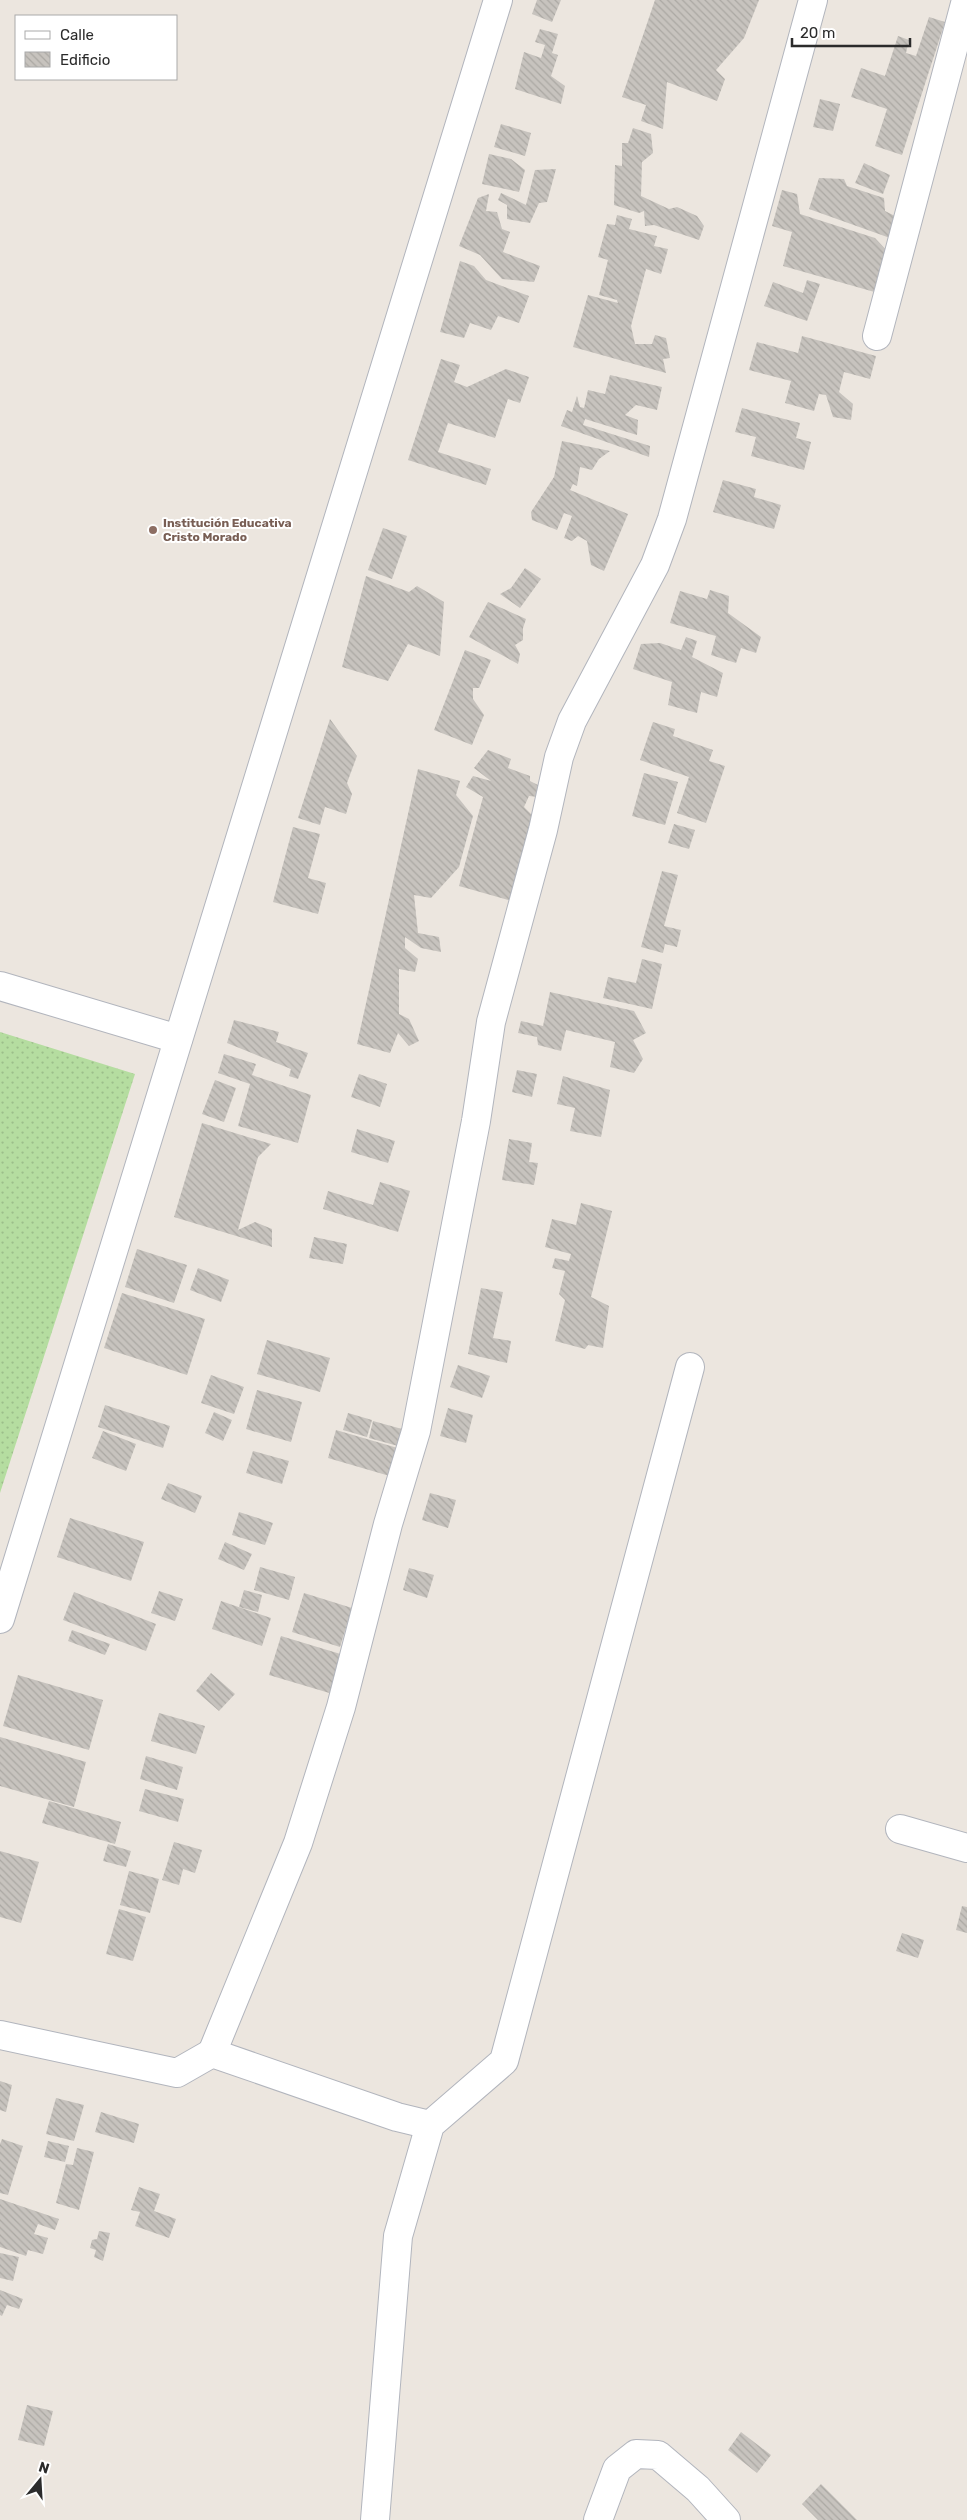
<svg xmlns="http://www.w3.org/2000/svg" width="967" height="2520" viewBox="0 0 967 2520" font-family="Rubik,sans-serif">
	<defs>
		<pattern id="grass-dots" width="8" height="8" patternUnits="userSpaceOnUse" patternTransform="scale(1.25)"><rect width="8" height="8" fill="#b5dda0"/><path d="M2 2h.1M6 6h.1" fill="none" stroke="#9cbe8a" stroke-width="1.8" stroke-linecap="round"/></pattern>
		<pattern id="building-back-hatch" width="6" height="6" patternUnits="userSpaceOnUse" patternTransform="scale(1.25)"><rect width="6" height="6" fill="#c7c3be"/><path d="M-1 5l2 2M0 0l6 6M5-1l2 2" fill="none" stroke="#aba8a3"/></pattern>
	</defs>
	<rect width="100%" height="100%" fill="#ece6df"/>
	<polygon fill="url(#grass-dots)" points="0,1032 135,1074 0,1493"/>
	<g fill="url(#building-back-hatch)">
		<polygon points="537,0 561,0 552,22 532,14"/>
		<polygon points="655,0 759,0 744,38 716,70 725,79 717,101 667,82 663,129 641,121 646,105 622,97"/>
		<polygon points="929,17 945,22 902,155 875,146 887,109 851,97 861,68 885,76 898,36 909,40 906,53 916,56"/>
		<polygon points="540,29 558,34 552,53 558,55 551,76 565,86 561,104 515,89 524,52 541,58 545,45 535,42"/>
		<polygon points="820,99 840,104 833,131 813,127"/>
		<polygon points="501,124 531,133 525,156 494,147"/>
		<polygon points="633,128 651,134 653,153 642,162 641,196 669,209 677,207 697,216 704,226 699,240 654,225 645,226 644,211 639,213 614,205 615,165 622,166 622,143 628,143"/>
		<polygon points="489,154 511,159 525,170 519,192 482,184"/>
		<polygon points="864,163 890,175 883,194 855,183"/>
		<polygon points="556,169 547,202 539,203 530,223 507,219 507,205 498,200 501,193 526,205 535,170"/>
		<polygon points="819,178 844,179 847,186 884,198 885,211 899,218 890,238 809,209"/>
		<polygon points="782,190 797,194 800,214 875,238 889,253 878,293 783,266 792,232 772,226"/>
		<polygon points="489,194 486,211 497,212 502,229 510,232 503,252 540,266 534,282 502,279 480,255 459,246 478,198"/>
		<polygon points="617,215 632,219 629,229 657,236 654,246 668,249 661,274 646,269 631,326 635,344 652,344 655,335 666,338 670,358 663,359 666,373 573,347 588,295 618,303 617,300 599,295 608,260 598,257 607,224 615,225"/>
		<polygon points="460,261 474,266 486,280 529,296 519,323 498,316 491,330 470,323 464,338 440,332"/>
		<polygon points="807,280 820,284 807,321 764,306 773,282 803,293"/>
		<polygon points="802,336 876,356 870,379 844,372 839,392 853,404 851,420 833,417 826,395 819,394 814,411 785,403 791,381 749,370 757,342 798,353"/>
		<polygon points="441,359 460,365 454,382 467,387 506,369 529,377 520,403 508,399 495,438 448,423 438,452 491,469 486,485 408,460"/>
		<polygon points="610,375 662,387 657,410 636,405 625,415 638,420 637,435 585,419 583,425 650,446 649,457 561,426 567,410 572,412 577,396 580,407 584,408 588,390 605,394"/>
		<polygon points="742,408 800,423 796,438 811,442 804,470 751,456 756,437 735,432"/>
		<polygon points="562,441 610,451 599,459 592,470 580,467 577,486 573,484 570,490 628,514 604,571 591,565 587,541 578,536 572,541 564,538 572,516 564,513 557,530 532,520 531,512 554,477"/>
		<polygon points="723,480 756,489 754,497 781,505 774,529 713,512"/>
		<polygon points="383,528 407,536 392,579 368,570"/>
		<polygon points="525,568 541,579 520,608 500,594 511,588"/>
		<polygon points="366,576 409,592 417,586 444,602 440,656 408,644 388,681 342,667"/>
		<polygon points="710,590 729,596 728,613 761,637 756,653 741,648 736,663 711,655 716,636 670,623 680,591 707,599"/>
		<polygon points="488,602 526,619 523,628 523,640 515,645 520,654 518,664 469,637"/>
		<polygon points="686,637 697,641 692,657 723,673 717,697 701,692 697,713 668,705 672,682 633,669 641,644 660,643 681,650"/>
		<polygon points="465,650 491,660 479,688 473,688 473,699 484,715 472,745 434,730"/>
		<polygon points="330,719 357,756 347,783 352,794 346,814 325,807 320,825 298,818"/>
		<polygon points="653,722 675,729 673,736 713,750 709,761 725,766 706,823 677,813 689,777 640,760"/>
		<polygon points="488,750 511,759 508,768 530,776 530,781 540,786 538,797 529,796 524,807 535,818 512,901 459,886 483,797 466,787 473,776 491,781 474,768"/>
		<polygon points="418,769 460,781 456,795 473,816 459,867 431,898 414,895 418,933 439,937 441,952 421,948 405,937 405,948 418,959 415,972 399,969 399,1014 409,1019 419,1041 409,1046 398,1033 390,1053 357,1044"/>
		<polygon points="644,773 678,782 665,825 632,816"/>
		<polygon points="674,824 695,830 689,849 668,843"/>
		<polygon points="293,827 320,834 308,878 326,883 318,914 273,902"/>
		<polygon points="662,871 678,875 664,926 681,930 677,947 665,944 663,953 641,947"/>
		<polygon points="642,959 662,964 652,1009 603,998 608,977 636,983"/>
		<polygon points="550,992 634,1011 646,1033 633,1040 643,1059 634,1073 610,1067 615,1042 566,1030 561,1051 538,1045 537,1037 518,1033 521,1021 543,1026"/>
		<polygon points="234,1020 279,1032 276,1042 308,1053 298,1079 289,1076 291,1069 227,1043"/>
		<polygon points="224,1054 256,1064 252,1075 311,1095 298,1143 238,1126 250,1084 218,1073"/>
		<polygon points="517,1070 537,1074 532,1097 512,1092"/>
		<polygon points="359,1074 387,1084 380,1107 351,1097"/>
		<polygon points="563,1076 610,1090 601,1137 570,1131 575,1108 557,1104"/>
		<polygon points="215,1080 236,1088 224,1122 202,1114"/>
		<polygon points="202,1123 271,1144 258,1157 238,1230 255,1222 272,1229 272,1247 174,1217"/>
		<polygon points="357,1129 395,1141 388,1163 351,1152"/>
		<polygon points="509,1139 532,1143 529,1162 538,1163 534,1185 502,1180"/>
		<polygon points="380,1182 410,1191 398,1232 323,1209 328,1191 373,1205"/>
		<polygon points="581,1203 612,1211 591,1297 609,1306 603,1348 588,1345 585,1349 555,1341 565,1300 559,1294 565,1271 552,1268 555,1258 569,1261 571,1254 545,1247 552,1219 576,1225"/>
		<polygon points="314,1237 347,1244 343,1264 309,1258"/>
		<polygon points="137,1249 187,1265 174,1303 125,1287"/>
		<polygon points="198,1268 229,1280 221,1302 190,1290"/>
		<polygon points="481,1288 503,1292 493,1338 511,1341 507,1363 468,1354"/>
		<polygon points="122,1293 205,1319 187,1375 104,1348"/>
		<polygon points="267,1340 330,1358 320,1392 257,1374"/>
		<polygon points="458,1365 490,1376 482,1398 450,1387"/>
		<polygon points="211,1375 244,1387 234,1414 201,1403"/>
		<polygon points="257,1390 302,1402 291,1442 246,1429"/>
		<polygon points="105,1405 170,1426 163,1448 98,1427"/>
		<polygon points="448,1408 473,1415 466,1443 440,1436"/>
		<polygon points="214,1412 232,1420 223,1441 205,1433"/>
		<polygon points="348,1413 372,1420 367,1437 343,1430"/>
		<polygon points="373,1421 402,1429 398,1446 369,1438"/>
		<polygon points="336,1430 401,1449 393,1477 328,1458"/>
		<polygon points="103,1431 136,1444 126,1471 92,1458"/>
		<polygon points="253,1451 289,1461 282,1484 246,1473"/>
		<polygon points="168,1483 202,1496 195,1513 161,1499"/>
		<polygon points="430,1493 456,1500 448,1528 422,1520"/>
		<polygon points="239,1512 273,1523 265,1545 232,1535"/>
		<polygon points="70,1518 144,1542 131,1581 57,1557"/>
		<polygon points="225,1542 252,1554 244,1570 218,1559"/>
		<polygon points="260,1567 295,1577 289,1600 254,1590"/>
		<polygon points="409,1568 434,1575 427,1598 403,1590"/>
		<polygon points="244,1590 262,1595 258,1612 239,1607"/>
		<polygon points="159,1591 183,1599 175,1621 151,1613"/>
		<polygon points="74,1592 156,1624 146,1651 63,1620"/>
		<polygon points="304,1593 352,1608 340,1647 292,1632"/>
		<polygon points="221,1601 271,1618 262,1646 212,1629"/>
		<polygon points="72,1630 110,1644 105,1655 68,1641"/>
		<polygon points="281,1636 347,1656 336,1695 269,1675"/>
		<polygon points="211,1673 235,1694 219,1711 196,1691"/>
		<polygon points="18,1675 103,1700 89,1750 3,1726"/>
		<polygon points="159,1713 205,1726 196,1754 151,1741"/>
		<polygon points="0,1737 86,1762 74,1807 0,1786"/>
		<polygon points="146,1756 183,1767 177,1790 140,1779"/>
		<polygon points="145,1789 184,1799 178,1822 139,1811"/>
		<polygon points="49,1801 121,1822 115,1844 42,1823"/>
		<polygon points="174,1842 202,1850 195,1873 183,1869 179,1885 162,1880"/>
		<polygon points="108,1844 131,1851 126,1867 103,1861"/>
		<polygon points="0,1851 39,1862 21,1923 0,1917"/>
		<polygon points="129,1871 159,1879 150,1913 120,1905"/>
		<polygon points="962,1906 967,1907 967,1933 956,1930"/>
		<polygon points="119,1909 146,1917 133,1961 106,1954"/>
		<polygon points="902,1933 924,1940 918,1958 896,1951"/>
		<polygon points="0,2081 12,2085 6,2112 0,2110"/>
		<polygon points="56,2098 84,2105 74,2141 46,2134"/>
		<polygon points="101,2112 139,2124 134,2143 95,2132"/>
		<polygon points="2,2139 23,2146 8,2195 0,2193 0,2144"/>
		<polygon points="48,2141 69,2146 65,2162 44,2157"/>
		<polygon points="77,2148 94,2152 79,2210 56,2203 66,2164 73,2165"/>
		<polygon points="139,2187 160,2194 154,2211 176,2219 169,2238 135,2226 140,2212 131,2210"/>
		<polygon points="0,2199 59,2219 55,2230 38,2224 34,2234 48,2238 43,2254 28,2250 26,2256 0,2247"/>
		<polygon points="99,2231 110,2233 103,2261 94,2257 96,2250 90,2248 92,2240 97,2239"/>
		<polygon points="0,2253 19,2257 13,2281 0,2278"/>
		<polygon points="0,2290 23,2299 19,2309 7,2305 2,2316 0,2315"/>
		<polygon points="27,2405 53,2411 44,2446 18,2440"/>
		<polygon points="741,2432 771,2455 757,2473 728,2450"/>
		<polygon points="821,2484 857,2520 818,2520 802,2504"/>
	</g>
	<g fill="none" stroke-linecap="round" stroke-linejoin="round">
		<defs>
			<g id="minor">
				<polyline points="877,336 966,0"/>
				<polyline points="0,986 178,1039"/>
				<polyline points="0,1619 498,0"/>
				<polyline points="900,1829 967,1848"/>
				<polyline points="0,2035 177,2073 212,2053 397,2117 430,2125"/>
				<polyline points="212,2053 298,1843 341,1707 388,1524 416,1431 476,1121 491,1022 543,830 559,757 572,721 655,565 672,519 813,0"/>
				<polyline points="375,2520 398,2236 430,2125 504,2061 690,1367"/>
				<polyline points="598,2520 617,2469 636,2454 658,2455 698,2489 726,2520"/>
			</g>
		</defs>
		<use href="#minor" stroke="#b2b5bd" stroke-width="30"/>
		<use href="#minor" stroke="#fff" stroke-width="28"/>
	</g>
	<circle fill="#8d6e63" stroke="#fff" stroke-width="2" cx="153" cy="530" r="5"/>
	<g text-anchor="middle" stroke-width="4" stroke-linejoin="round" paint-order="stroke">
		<g font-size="12" font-weight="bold" fill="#785e54" stroke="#fff" text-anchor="start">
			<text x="163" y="527">Institución Educativa<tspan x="163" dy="14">Cristo Morado</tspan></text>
		</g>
	</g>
	<rect x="15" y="15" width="162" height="65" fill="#ffffff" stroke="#aaaaaa"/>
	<rect x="25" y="31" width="25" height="8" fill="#ffffff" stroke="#aaaaaa"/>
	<text x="60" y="40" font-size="15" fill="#2b2b2b">Calle</text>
	<rect x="25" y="52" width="25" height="15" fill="url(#building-back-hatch)" stroke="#aaaaaa"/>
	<text x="60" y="65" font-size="15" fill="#2b2b2b">Edificio</text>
	<g transform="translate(40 2480) rotate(18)" stroke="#ffffff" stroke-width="4" paint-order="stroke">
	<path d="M0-4L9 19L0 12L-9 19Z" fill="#2b2b2b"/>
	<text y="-8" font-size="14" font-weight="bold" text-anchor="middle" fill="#2b2b2b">N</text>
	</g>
	<path d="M792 38v8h118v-8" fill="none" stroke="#2b2b2b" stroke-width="2.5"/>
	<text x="800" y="38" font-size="15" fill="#2b2b2b" stroke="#ffffff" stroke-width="4" paint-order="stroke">20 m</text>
</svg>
